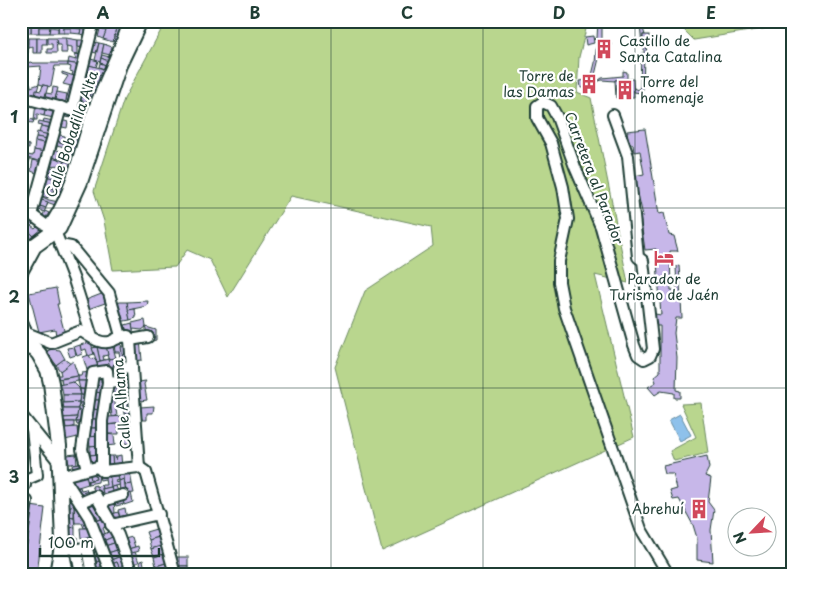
<svg xmlns="http://www.w3.org/2000/svg" width="814" height="595" viewBox="0 0 814 595" font-family="'Playpen Sans',sans-serif">
	<rect width="100%" height="100%" fill="#fff"/>
	<filter id="ink" filterUnits="userSpaceOnUse"><feTurbulence type="fractalNoise" baseFrequency=".02" numOctaves="2"/><feDisplacementMap in="SourceGraphic" scale="10" xChannelSelector="R" yChannelSelector="G"/><feConvolveMatrix kernelMatrix="1 2 1 2 8 2 1 2 1" color-interpolation-filters="sRGB"/></filter>
	<g filter="url(#ink)">
		<g fill="#b9d68e" stroke="#6c8a61">
			<polygon points="166,21 588,21 579,57 577,92 591,98 628,283 595,275 634,437 382,551 335,367 365,291 433,246 431,227 291,196 228,297 210,260 187,250 175,267 113,270 104,221 94,191 124,99"/>
			<polygon points="679,21 793,21 793,24 694,40 680,26"/>
			<polygon points="701,403 708,453 674,461 670,451 696,437 681,404"/>
		</g>
		<polygon fill="#8ec1eb" stroke="#628ca2" points="680,414 691,435 680,441 669,420"/>
		<g fill="#c7b7e9" stroke="#1f3d34">
			<polygon points="51,21 59,21 58,26 50,24"/>
			<polygon points="59,21 64,22 64,33 58,33"/>
			<polygon points="97,21 106,22 104,30 95,28"/>
			<polygon points="117,21 126,21 124,30 116,28"/>
			<polygon points="598,21 602,21 602,43 611,44 610,55 600,54 594,79 591,79 595,63 597,40 593,39 597,38"/>
			<polygon points="634,21 641,22 645,35 643,35 643,43 646,43 647,56 644,56 643,89 641,93 634,92 634,88 639,90 640,86 641,53 644,53 644,46 642,46 640,25 636,24"/>
			<polygon points="64,22 76,25 76,28 64,28"/>
			<polygon points="39,23 39,33 31,33 31,24"/>
			<polygon points="21,24 24,24 24,33 21,34"/>
			<rect x="24" y="24" width="7" height="9"/>
			<polygon points="107,26 116,28 113,42 103,39"/>
			<polygon points="39,27 50,27 49,33 39,33"/>
			<polygon points="50,27 58,28 58,33 49,33"/>
			<rect x="64" y="28" width="7" height="5"/>
			<polygon points="71,28 81,29 80,34 71,33"/>
			<polygon points="116,28 124,30 120,43 113,42"/>
			<polygon points="81,29 87,30 90,36 80,34"/>
			<polygon points="100,29 106,31 103,39 98,37"/>
			<rect x="643" y="35" width="6" height="8"/>
			<polygon points="593,36 594,43 586,45 585,37"/>
			<polygon points="21,38 28,38 28,43 22,44 22,47 28,47 28,53 21,53"/>
			<polygon points="28,38 37,38 37,53 33,53 33,46 28,47"/>
			<polygon points="37,38 47,38 47,44 42,44 42,53 37,53"/>
			<polygon points="47,38 56,38 57,53 47,53 47,49 52,49 52,44 47,44"/>
			<polygon points="56,38 66,38 67,53 61,53 61,45 57,45"/>
			<polygon points="66,38 78,40 78,54 72,53 72,47 66,46"/>
			<polygon points="78,40 89,40 87,46 82,45 82,48 78,47"/>
			<polygon points="91,41 99,43 96,53 89,51"/>
			<polygon points="99,43 104,44 100,62 95,60"/>
			<polygon points="104,44 112,47 110,55 102,53"/>
			<polygon points="74,54 83,55 81,65 68,63 69,58 76,60"/>
			<polygon points="102,55 109,57 108,61 101,58"/>
			<polygon points="87,58 98,61 96,67 85,64"/>
			<polygon points="101,58 108,61 106,65 100,63"/>
			<polygon points="31,62 32,63 68,63 68,66 55,66 51,87 39,84 41,66 27,67 28,72 21,74 21,64"/>
			<polygon points="68,63 81,65 77,77 72,75 73,72 70,71 71,67 68,66"/>
			<polygon points="100,63 106,65 104,69 99,67"/>
			<polygon points="85,64 104,69 101,76 83,72"/>
			<polygon points="623,71 627,72 627,79 615,80 615,81 602,80 596,82 602,78 623,76"/>
			<polygon points="62,72 77,77 75,87 63,84 68,76 62,74"/>
			<polygon points="83,72 91,74 90,82 81,79"/>
			<polygon points="93,74 101,76 99,84 92,82"/>
			<polygon points="81,79 87,81 84,91 79,89"/>
			<polygon points="595,79 596,86 581,88 580,81"/>
			<polygon points="633,79 634,97 616,98 615,80"/>
			<polygon points="25,80 26,84 30,83 31,86 21,88 21,81"/>
			<polygon points="93,82 99,84 97,94 90,92"/>
			<polygon points="39,84 35,98 27,96 28,88"/>
			<polygon points="43,85 48,86 44,100 35,98 36,90 41,91"/>
			<polygon points="27,86 27,96 21,94 21,88"/>
			<polygon points="70,86 75,87 71,101 66,100"/>
			<polygon points="53,87 58,88 54,103 44,100 46,93 52,94"/>
			<polygon points="79,89 90,92 89,99 77,95"/>
			<polygon points="57,92 67,94 65,106 54,103"/>
			<polygon points="90,92 97,94 95,100 89,99"/>
			<polygon points="77,95 88,98 86,102 76,99"/>
			<polygon points="76,99 85,102 84,106 75,104"/>
			<polygon points="36,103 46,106 44,116 37,114 37,120 34,120"/>
			<polygon points="75,104 90,107 88,112 74,109"/>
			<rect x="21" y="105" width="5" height="6"/>
			<polygon points="46,106 56,108 54,118 44,116"/>
			<rect x="21" y="111" width="5" height="7"/>
			<polygon points="66,111 74,114 73,118 65,117"/>
			<polygon points="80,116 87,117 85,125 78,123"/>
			<polygon points="21,118 34,120 33,123 26,122 26,127 21,126"/>
			<polygon points="44,119 53,121 52,124 43,122"/>
			<polygon points="58,119 68,122 67,128 57,126"/>
			<polygon points="39,121 52,124 51,128 38,125"/>
			<polygon points="21,126 26,127 26,138 21,138"/>
			<polygon points="41,126 51,128 49,135 39,133"/>
			<polygon points="645,129 659,214 664,213 669,235 674,236 678,251 670,251 671,290 677,290 676,266 679,265 682,318 676,318 674,333 677,358 676,390 680,391 680,398 674,398 674,393 661,391 655,395 648,387 656,382 654,377 660,372 660,326 654,326 655,314 661,315 656,249 645,250 640,216 643,216 634,176 644,174 640,151 634,152 633,144 629,144 627,131"/>
			<polygon points="74,131 82,134 80,141 72,138"/>
			<polygon points="37,132 49,135 48,139 36,137"/>
			<polygon points="55,134 65,136 64,143 53,140"/>
			<polygon points="36,137 48,139 47,144 35,141"/>
			<polygon points="21,138 26,138 25,144 29,145 29,149 21,147"/>
			<polygon points="72,138 80,141 78,147 70,145"/>
			<polygon points="53,140 69,145 68,148 57,145 56,150 51,148"/>
			<polygon points="35,141 47,144 44,152 34,150"/>
			<polygon points="69,145 78,147 76,155 71,154 72,150 68,149"/>
			<polygon points="21,148 21,153 28,154 27,158 21,157"/>
			<polygon points="51,148 60,151 58,159 49,156"/>
			<polygon points="34,150 44,152 42,162 27,158 27,155 33,156"/>
			<polygon points="62,152 76,155 73,163 60,159"/>
			<polygon points="49,156 64,161 63,165 46,166"/>
			<polygon points="21,157 30,159 29,163 21,162"/>
			<polygon points="33,160 42,162 39,174 31,171"/>
			<polygon points="64,161 73,163 70,172 62,170"/>
			<polygon points="46,166 56,168 55,173 45,170"/>
			<polygon points="56,168 70,172 67,181 62,180 62,172 55,173"/>
			<polygon points="45,170 60,174 60,177 57,179 44,176"/>
			<polygon points="44,176 54,178 52,185 42,182"/>
			<polygon points="59,180 67,181 65,187 57,184"/>
			<polygon points="42,182 52,185 56,187 55,189 41,186"/>
			<polygon points="57,184 65,187 63,192 55,189"/>
			<polygon points="41,186 55,189 54,192 52,191 51,193 40,190"/>
			<polygon points="55,189 63,192 62,202 57,201 58,195 54,194"/>
			<polygon points="40,190 50,193 48,198 39,195"/>
			<polygon points="39,195 49,200 59,202 58,206 38,199"/>
			<polygon points="38,199 48,202 46,208 36,205"/>
			<polygon points="36,205 46,208 44,212 40,210 37,217"/>
			<polygon points="45,211 49,213 43,221 37,217 39,213 43,215"/>
			<polygon points="27,215 35,222 28,229 25,227 29,223 26,221 23,225 21,224"/>
			<polygon points="39,225 43,228 34,236 27,230 31,226 35,229"/>
			<polygon points="24,226 28,229 22,238 21,228"/>
			<polygon points="27,230 34,236 28,241 22,238"/>
			<polygon points="56,288 59,304 57,304 65,334 56,336 55,329 39,332 29,293"/>
			<polygon points="104,293 108,302 88,309 86,300"/>
			<polygon points="148,301 147,306 128,310 127,302"/>
			<polygon points="120,302 127,302 130,320 119,322 115,304"/>
			<polygon points="135,309 136,318 130,320 128,310"/>
			<polygon points="145,320 146,327 142,330 133,329 132,323"/>
			<polygon points="132,323 134,336 128,337 125,325"/>
			<polygon points="146,327 156,330 156,340 152,341 151,335 146,336"/>
			<polygon points="140,340 142,360 134,361 131,342"/>
			<polygon points="91,342 94,354 88,356 86,349 81,351 80,345"/>
			<polygon points="112,344 116,358 108,359 106,345"/>
			<polygon points="114,344 121,344 123,357 120,357 119,352 115,352"/>
			<polygon points="80,345 82,354 77,356 74,347"/>
			<polygon points="106,345 108,355 103,356 104,360 100,361 97,347"/>
			<polygon points="129,346 130,358 123,359 121,347"/>
			<polygon points="74,347 76,355 70,357 67,348"/>
			<polygon points="97,347 100,361 97,362 92,348"/>
			<polygon points="52,349 60,350 65,359 56,365 47,351"/>
			<polygon points="89,355 91,359 95,358 98,367 87,370 83,357"/>
			<polygon points="116,358 118,372 110,373 108,359"/>
			<polygon points="64,359 71,364 60,371 56,365"/>
			<polygon points="108,359 110,368 98,367 97,362"/>
			<polygon points="73,361 78,376 57,379 56,375 61,375 60,371"/>
			<polygon points="91,372 90,381 78,381 78,376 81,376 82,373"/>
			<polygon points="132,372 133,382 123,384 122,374"/>
			<polygon points="94,373 104,377 101,377 101,382 104,382 104,386 94,385"/>
			<polygon points="78,376 78,381 62,385 61,379"/>
			<polygon points="136,380 138,382 146,381 144,384 147,400 140,401"/>
			<polygon points="78,381 90,381 89,390 80,389"/>
			<polygon points="73,382 79,388 81,395 63,395 62,389 59,389 58,385"/>
			<polygon points="125,382 133,382 129,390 124,391"/>
			<polygon points="94,385 104,386 104,393 93,392"/>
			<polygon points="111,385 122,385 122,390 116,390 116,397 110,397"/>
			<polygon points="80,389 89,390 89,396 81,395"/>
			<polygon points="129,390 133,407 123,407 123,392 128,391 127,395"/>
			<polygon points="93,392 104,393 103,400 92,400"/>
			<polygon points="63,395 80,395 79,402 63,403"/>
			<polygon points="80,395 89,396 88,403 79,403"/>
			<polygon points="110,397 114,397 117,416 112,417"/>
			<polygon points="92,400 103,400 101,410 92,409"/>
			<polygon points="79,402 78,409 64,409 63,403"/>
			<polygon points="79,403 88,403 87,411 78,411 78,407 81,407"/>
			<polygon points="154,406 153,413 147,413 147,420 142,420 140,407"/>
			<polygon points="123,407 133,407 133,413 124,414"/>
			<polygon points="62,409 78,409 77,417 62,418"/>
			<polygon points="92,409 101,410 101,419 91,419"/>
			<polygon points="78,411 87,411 86,422 76,422"/>
			<polygon points="133,413 134,419 125,420 124,414"/>
			<polygon points="124,416 125,423 104,425 105,420 108,420 108,417"/>
			<polygon points="77,417 76,422 63,422 62,418"/>
			<polygon points="91,419 101,419 100,428 90,428"/>
			<polygon points="134,419 135,433 124,434 125,420"/>
			<polygon points="65,422 74,422 74,427 66,428"/>
			<polygon points="76,422 86,422 84,436 78,437 77,428 80,428 80,425 77,425"/>
			<polygon points="118,424 119,434 106,434 107,425"/>
			<polygon points="77,427 78,437 65,440 64,428"/>
			<polygon points="90,428 100,428 98,436 89,437"/>
			<polygon points="135,433 136,443 126,444 124,434"/>
			<polygon points="106,434 114,435 115,445 106,446"/>
			<polygon points="98,436 96,441 99,441 99,445 90,446 89,437"/>
			<polygon points="99,445 99,454 90,455 90,446"/>
			<polygon points="76,454 77,464 69,464 67,455"/>
			<polygon points="99,454 100,462 90,463 90,455"/>
			<polygon points="121,455 122,468 113,469 112,456 115,456 116,460 117,456"/>
			<polygon points="104,456 112,456 113,469 105,469"/>
			<polygon points="707,456 709,468 705,476 711,478 708,502 714,510 711,530 713,562 697,560 697,538 693,525 679,499 673,500 670,491 677,489 673,474 665,474 663,466"/>
			<polygon points="80,463 83,472 73,469 72,464"/>
			<polygon points="95,470 96,479 91,480 89,471"/>
			<polygon points="130,470 132,484 125,485 123,471"/>
			<polygon points="89,471 91,480 87,481 85,472"/>
			<polygon points="123,471 124,479 119,481 117,472"/>
			<polygon points="85,472 88,484 75,488 73,481 69,482 68,478 76,475 77,478"/>
			<polygon points="117,472 119,480 115,481 116,483 119,482 120,485 111,487 109,473"/>
			<polygon points="109,473 111,487 102,489 101,485 106,485 105,479 100,480 99,475"/>
			<polygon points="99,474 98,482 88,484 88,481 96,479 95,475"/>
			<polygon points="124,479 126,492 120,494 119,481"/>
			<polygon points="132,484 134,493 126,494 125,485"/>
			<polygon points="96,485 96,487 101,485 103,492 92,496 90,491 94,490 92,486"/>
			<polygon points="116,486 119,494 113,496 111,487"/>
			<polygon points="68,487 78,504 66,508"/>
			<polygon points="80,487 81,490 86,489 87,492 77,494 75,488"/>
			<polygon points="111,487 113,496 104,498 102,489"/>
			<polygon points="90,491 92,496 82,502 77,494"/>
			<polygon points="131,493 133,502 124,505 122,497"/>
			<polygon points="122,497 124,504 116,506 114,500"/>
			<polygon points="94,499 104,518 98,520 96,515 91,514 85,503"/>
			<polygon points="114,500 115,513 110,515 107,503"/>
			<polygon points="78,504 92,528 84,528 82,523 75,523 74,505"/>
			<polygon points="74,505 74,517 65,516 65,508"/>
			<polygon points="30,506 45,508 37,574 22,574"/>
			<polygon points="125,508 127,520 121,521 118,510"/>
			<polygon points="118,512 121,521 112,523 110,515"/>
			<polygon points="65,516 74,517 75,527 70,528 70,523 65,523"/>
			<polygon points="104,518 108,526 103,528 105,533 101,536 94,522"/>
			<polygon points="70,525 70,528 75,527 75,537 65,534 65,526"/>
			<polygon points="80,528 92,528 92,536 81,538"/>
			<polygon points="156,529 159,537 149,540 146,532"/>
			<polygon points="112,530 115,536 103,541 101,536"/>
			<polygon points="94,536 97,543 88,545 87,537"/>
			<polygon points="115,536 117,542 105,546 103,541"/>
			<polygon points="67,537 77,537 77,546 69,547"/>
			<polygon points="132,537 135,547 125,550 121,540"/>
			<polygon points="159,537 161,546 151,549 149,540"/>
			<polygon points="117,542 120,549 108,553 105,546"/>
			<polygon points="138,546 139,551 127,555 125,550"/>
			<polygon points="161,546 164,554 154,557 151,549"/>
			<polygon points="120,549 121,556 111,560 108,553"/>
			<polygon points="135,552 139,562 131,565 127,555"/>
			<polygon points="101,553 104,559 97,562 94,556"/>
			<polygon points="164,554 166,563 156,566 154,557"/>
			<polygon points="121,556 126,565 119,567 117,562 112,564 111,560"/>
			<rect x="177" y="557" width="11" height="9"/>
			<polygon points="104,559 106,565 97,568 95,563"/>
			<polygon points="143,560 145,570 134,573 131,565 136,563 138,569 141,568 140,561"/>
			<polygon points="117,562 119,567 126,565 127,568 122,569 124,574 116,574 112,564"/>
			<polygon points="166,563 169,571 159,574 156,566"/>
			<rect x="177" y="566" width="11" height="8"/>
		</g>
		<g fill="none" stroke-linecap="round" stroke-linejoin="round">
			<defs>
				<g id="street">
					<polyline points="75,21 94,25"/>
					<polyline points="21,97 82,113"/>
					<polyline points="72,110 94,21"/>
					<polyline points="613,115 628,156 638,257 643,261 653,349 650,356 644,359 638,355 634,345 601,227 575,167 557,117 551,106 543,102 537,106 537,118 551,143 563,187 568,219 559,261 559,282 564,308 641,529 668,574"/>
					<polyline points="21,207 44,224"/>
					<polyline points="31,215 61,107"/>
					<path d="M48 227C72 195 78 154 91 117 102 84 119 54 129 21"/>
					<polyline points="55,231 74,280 92,337"/>
					<polyline points="60,245 71,247 109,293 121,336"/>
					<path d="M24 332 51 343 81 331C90 336 101 346 112 341 118 338 120 336 128 336L130 340 148 337"/>
					<polyline points="130,340 139,467"/>
					<polyline points="21,354 33,346"/>
					<polyline points="21,415 59,462"/>
					<polyline points="139,467 146,472 175,574"/>
					<polyline points="87,469 82,449 93,373 107,371 108,382 119,381 119,368 132,367"/>
					<polyline points="102,471 102,421 108,382"/>
					<polyline points="60,472 89,517 111,574"/>
					<polyline points="63,476 97,467 103,471 139,467"/>
					<polyline points="21,487 25,485 25,480 37,475 32,429"/>
					<polyline points="80,503 96,496 118,535 132,574"/>
					<polyline points="102,506 106,500 123,495"/>
					<polyline points="111,525 159,514"/>
					<polyline points="21,542 27,501"/>
					<polyline points="76,549 87,548 92,574"/>
					<polyline points="68,574 63,548 76,549 81,574"/>
				</g>
				<g id="secondary">
					<polyline points="21,270 34,246 59,228 80,182 119,65 140,21"/>
					<polyline points="21,324 27,341 39,354 48,370 51,383 59,446 63,540 57,574"/>
				</g>
			</defs>
			<use href="#street" stroke="#1f3d34" stroke-width="14"/>
			<use href="#secondary" stroke="#1f3d34" stroke-width="18"/>
			<use href="#street" stroke="#fff" stroke-width="10"/>
			<use href="#secondary" stroke="#fff" stroke-width="14"/>
		</g>
	</g>
	<path fill="none" stroke="#1f3d34" stroke-width="1" stroke-opacity="0.55" d="M179 21V574M331 21V574M483 21V574M635 21V574M21 208H793M21 388H793"/>
	<defs>
		<symbol id="building-bare" viewBox="-9 -9 18 18"><path d="M-4-6H4V6H1V3H-1V6H-4ZM-2.5-4.3h1.7v1.8h-1.7ZM.8-4.3h1.7v1.8H.8ZM-2.5-1h1.7V.8h-1.7ZM.8-1h1.7V.8H.8Z" fill="#d1495b" stroke="#fff" stroke-width="2.5" paint-order="stroke"/></symbol>
		<symbol id="hotel-bare" viewBox="-9 -9 18 18"><path d="M-6-4.5h1.5V1H6V5H4.5V3h-9V5H-6ZM-4 0a1.8 1.8 0 1 1 3.6 0ZM.5 0V-2.5h3Q6-2.5 6 0Z" fill="#d1495b" stroke="#fff" stroke-width="2.5" paint-order="stroke"/></symbol>
	</defs>
	<g fill-rule="evenodd">
		<use href="#building-bare" x="590" y="35" width="28" height="28"/>
		<use href="#building-bare" x="575" y="70" width="28" height="28"/>
		<use href="#building-bare" x="611" y="76" width="28" height="28"/>
		<use href="#hotel-bare" x="650" y="244" width="28" height="28"/>
		<use href="#building-bare" x="685" y="495" width="28" height="28"/>
	</g>
	<g text-anchor="middle" stroke-width="4.5" stroke-linejoin="round" paint-order="stroke">
		<g font-size="14" fill="#1f3d34" stroke="#fff" text-anchor="start">
			<text x="619" y="46">Castillo de<tspan x="619" dy="16">Santa Catalina</tspan></text>
			<text x="574" y="81" text-anchor="end">Torre de<tspan x="574" dy="16">las Damas</tspan></text>
			<text x="640" y="87">Torre del<tspan x="640" dy="16">homenaje</tspan></text>
			<text x="664" y="284" text-anchor="middle">Parador de<tspan x="664" dy="16">Turismo de Jaén</tspan></text>
			<text x="684" y="514" text-anchor="end">Abrehuí</text>
		</g>
		<g font-size="14" fill="#1f3d34" stroke="#fff">
			<text transform="translate(72 134) rotate(-71)" y="5">Calle Bobadilla Alta</text>
			<text transform="translate(594 178) rotate(69)" y="5">Carretera al Parador</text>
			<text transform="translate(122 404) rotate(-95)" y="5">Calle Alhama</text>
		</g>
	</g>
	<rect width="814" height="595" fill="none" stroke="#fff" stroke-width="55"/>
	<g transform="translate(752 532) rotate(245)"><circle r="24" fill="#ffffff" stroke="#a5b1ae"/>
	<path d="M0-4L9 19L0 12L-9 19Z" fill="#d1495b"/>
	<text y="-8" font-size="14" font-weight="bold" text-anchor="middle" fill="#1f3d34">N</text>
	</g>
	<path d="M40 548v8h119v-8" fill="none" stroke="#1f3d34" stroke-width="2.5"/>
	<text x="48" y="548" font-size="15" fill="#1f3d34" stroke="#ffffff" stroke-width="4" paint-order="stroke">100 m</text>
	<rect x="28" y="28" width="758" height="540" fill="none" stroke="#1f3d34" stroke-width="2"/>
	<g font-size="16" text-anchor="middle" font-weight="bold" fill="#1f3d34">
		<text x="103" y="19">A</text>
		<text x="255" y="19">B</text>
		<text x="407" y="19">C</text>
		<text x="559" y="19">D</text>
		<text x="711" y="19">E</text>
		<text x="14" y="123">1</text>
		<text x="14" y="303">2</text>
		<text x="14" y="483">3</text>
	</g>
</svg>
